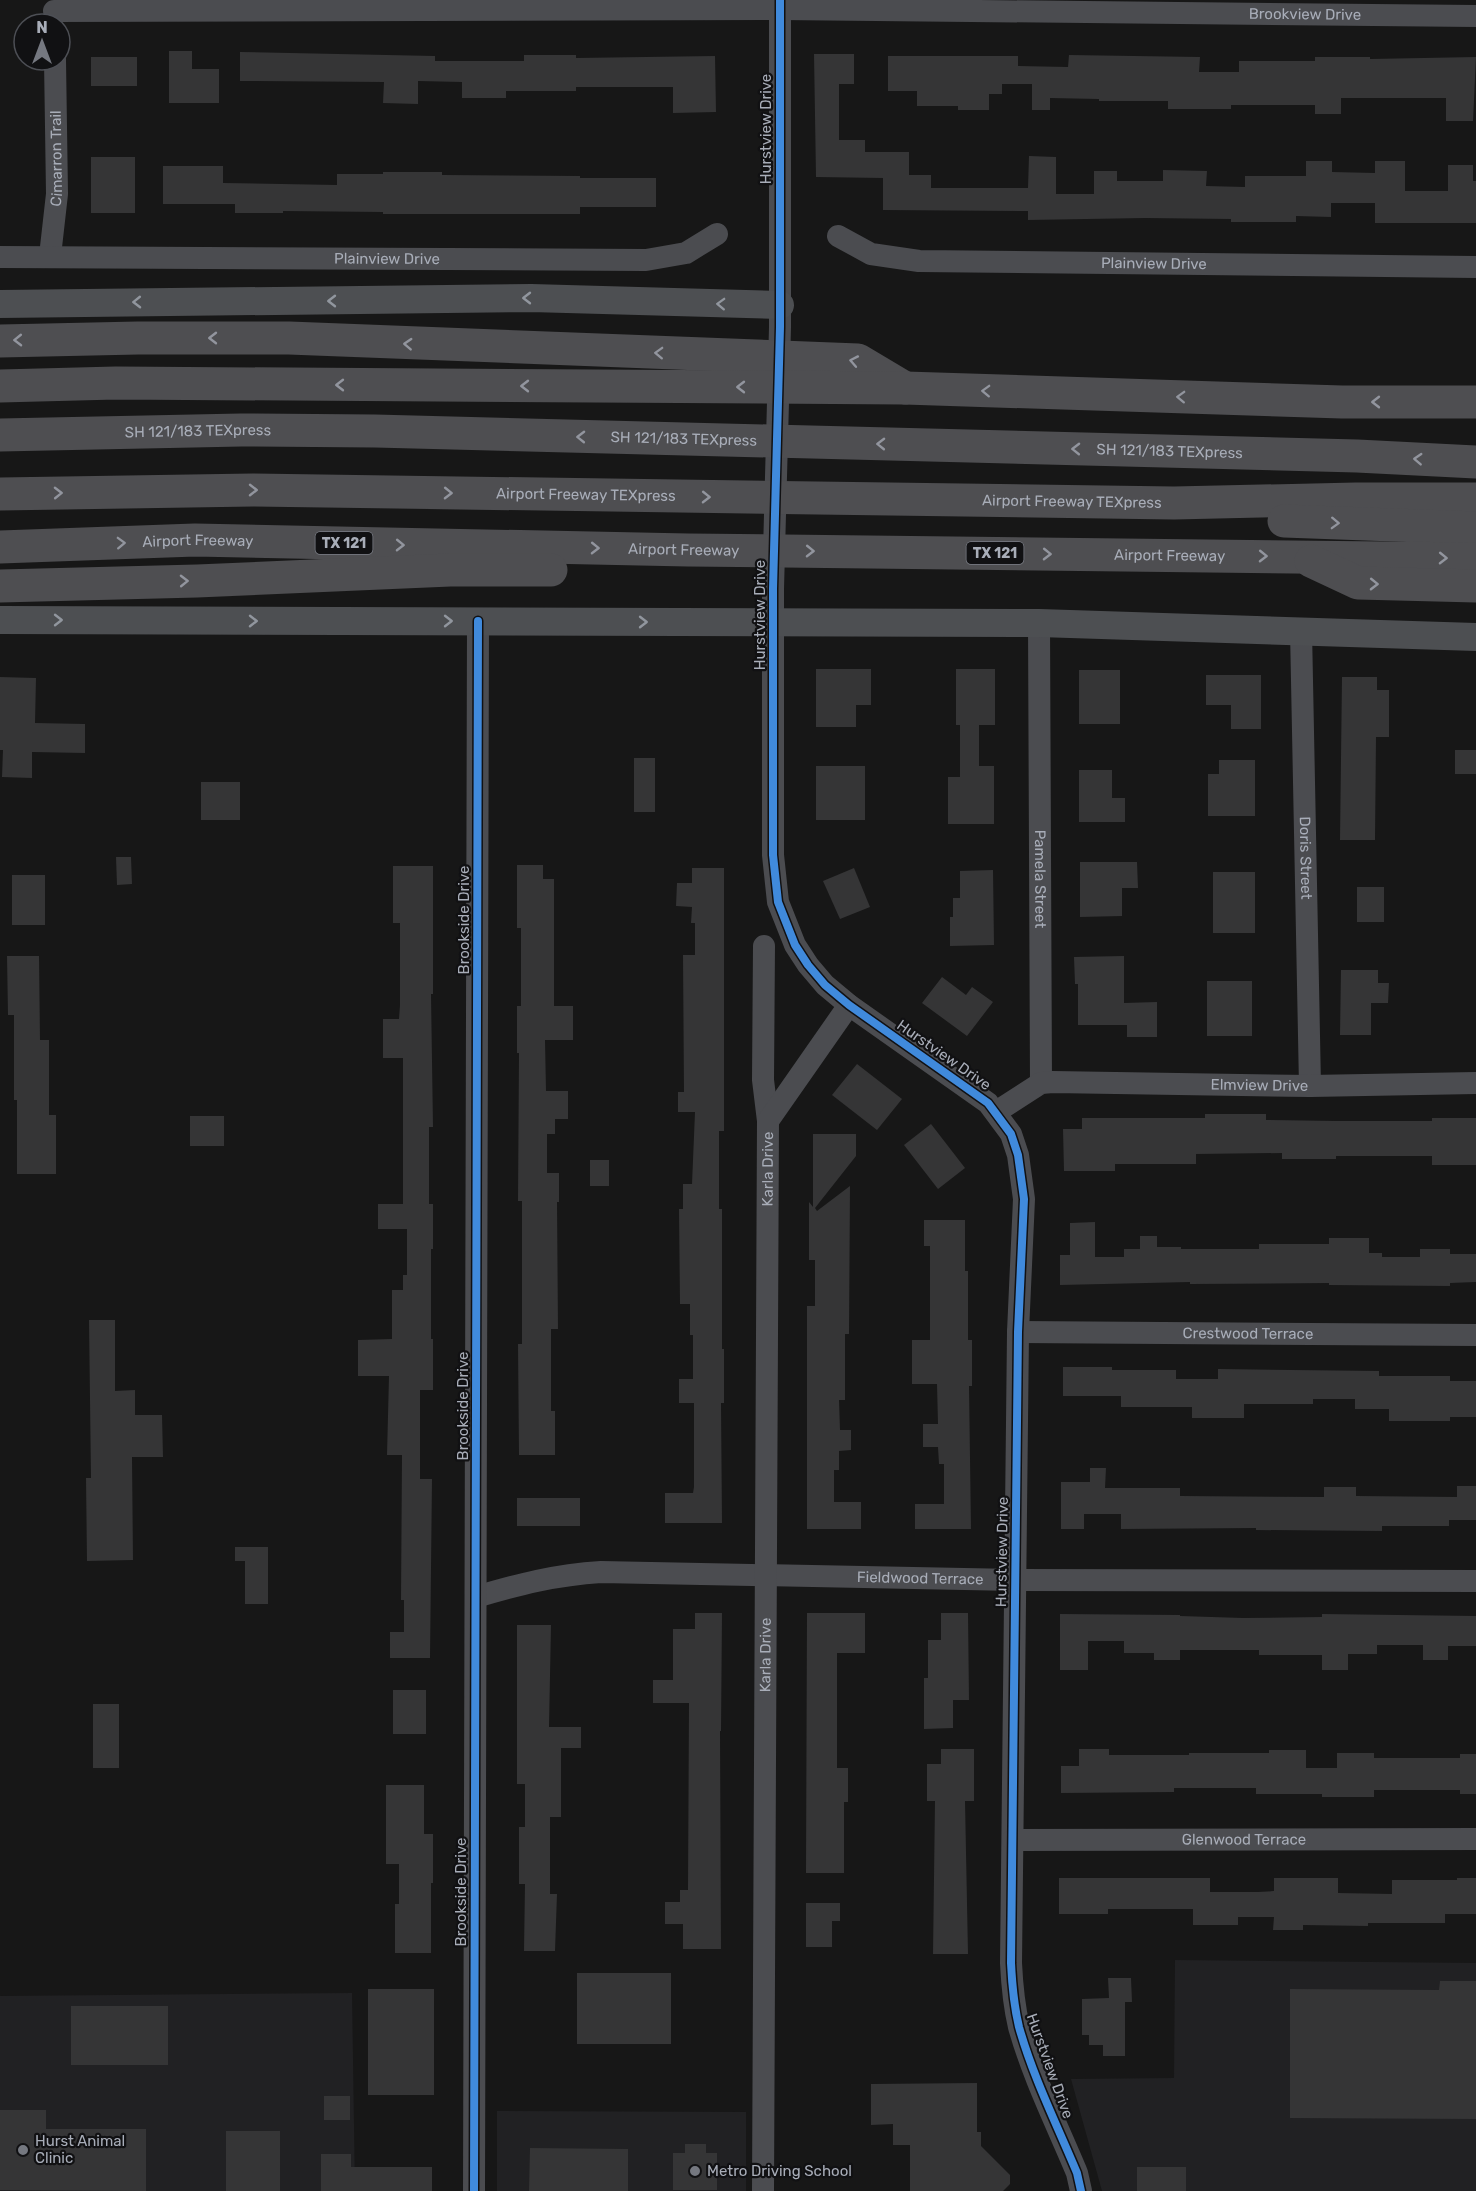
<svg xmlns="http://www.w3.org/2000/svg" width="1476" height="2191" viewBox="0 0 1476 2191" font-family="Rubik,sans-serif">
	<rect width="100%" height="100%" fill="#171717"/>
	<g fill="#212123">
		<polygon points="1175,1960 1476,1963 1476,2191 1102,2191 1071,2079 1174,2078"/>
		<polygon points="352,1993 355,2191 0,2191 0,1996"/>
		<polygon points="497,2111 746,2112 746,2191 497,2191"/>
	</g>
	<g fill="#353536">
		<polygon points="169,51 192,51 192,69 219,69 219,103 169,103"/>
		<polygon points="240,52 435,56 435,61 524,61 524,55 576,55 576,58 715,56 716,112 673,113 673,87 576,87 576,91 506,91 506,98 462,98 462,82 418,81 418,104 383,103 384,82 240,81"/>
		<polygon points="814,54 854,54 854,84 839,84 839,140 865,140 865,152 909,152 909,175 931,175 931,188 1028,188 1029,156 1056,157 1056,194 1094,194 1094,171 1117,171 1117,181 1163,181 1163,170 1207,171 1206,186 1245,187 1245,176 1306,176 1306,161 1332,161 1332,172 1375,173 1375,161 1405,161 1405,191 1448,191 1448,165 1473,165 1473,181 1476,181 1476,223 1375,223 1375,203 1331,203 1331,217 1296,216 1296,222 1231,222 1231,219 1145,218 1028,220 1028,211 883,210 883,178 816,177"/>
		<polygon points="1069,55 1200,57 1199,72 1239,72 1239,61 1315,61 1315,57 1370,57 1370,59 1476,57 1473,121 1446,121 1446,98 1341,98 1341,114 1315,114 1315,105 1231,105 1231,109 1168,109 1168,101 1099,101 1099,99 1050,98 1050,110 1032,110 1032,84 1002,84 1002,94 989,94 989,110 958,110 958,106 917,106 917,91 888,91 888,56 1018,56 1018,66 1068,67"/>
		<rect x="91" y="57" width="46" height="29"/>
		<rect x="91" y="157" width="44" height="56"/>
		<polygon points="163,166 223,166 223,183 337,185 337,174 383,174 383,172 442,172 442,175 580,176 580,178 656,178 656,207 580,207 580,214 383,214 383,212 283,211 283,213 235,213 235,204 163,204"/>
		<polygon points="816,669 871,669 871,705 856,705 856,727 816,727"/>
		<polygon points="956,669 995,669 995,725 979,725 979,766 994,766 994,824 948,824 948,777 960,777 960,725 956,725"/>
		<rect x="1079" y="670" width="41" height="54"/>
		<polygon points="1206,675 1261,675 1261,729 1231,729 1231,705 1206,705"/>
		<polygon points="0,677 36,678 35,723 85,724 85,753 32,752 32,778 2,777 3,750 0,750"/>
		<polygon points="1342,677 1377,677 1377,690 1389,690 1389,737 1376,737 1375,840 1340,840"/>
		<rect x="1455" y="750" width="21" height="24"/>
		<rect x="634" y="758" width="21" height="54"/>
		<polygon points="1219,760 1255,760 1255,816 1208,816 1208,774 1219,774"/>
		<rect x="816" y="766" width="49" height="54"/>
		<polygon points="1079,770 1112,770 1112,798 1125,798 1125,822 1079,822"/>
		<rect x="201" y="782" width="39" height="38"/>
		<polygon points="116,857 131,857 132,884 117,885"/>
		<polygon points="1080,862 1137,862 1138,888 1122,888 1122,916 1080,917"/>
		<polygon points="517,865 543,865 543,879 554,879 554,1006 573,1006 573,1040 545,1040 546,1091 568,1091 568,1119 555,1119 555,1134 547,1134 547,1173 559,1173 559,1202 557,1202 558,1329 551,1329 551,1411 555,1411 555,1455 519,1455 518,1344 522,1344 522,1201 518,1201 519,1053 517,1053 517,1006 521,1006 521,928 517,928"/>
		<polygon points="393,866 433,866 433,994 431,994 433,1127 429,1127 429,1204 433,1204 433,1249 431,1249 431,1339 433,1339 433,1390 420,1390 420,1479 432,1479 430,1658 390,1658 390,1632 404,1632 404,1600 401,1600 402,1455 387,1455 389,1376 358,1376 358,1340 392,1339 392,1290 403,1290 403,1275 407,1275 407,1229 378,1229 378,1204 403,1204 403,1058 383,1058 383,1019 399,1019 400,1005 400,923 393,923"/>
		<polygon points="692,868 724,868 724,1131 719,1131 719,1209 722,1209 722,1349 724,1349 724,1403 721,1403 722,1523 665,1523 665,1493 693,1493 694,1487 694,1403 679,1403 679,1379 693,1379 693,1335 690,1335 690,1304 680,1304 679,1209 683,1209 683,1184 692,1184 695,1112 678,1112 678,1092 684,1092 683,955 695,955 695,923 691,923 692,907 676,906 677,883 692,883"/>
		<polygon points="854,868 870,907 840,919 823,881"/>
		<polygon points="993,870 994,945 950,946 950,917 953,917 953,898 960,898 960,871"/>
		<rect x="1213" y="872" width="42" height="61"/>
		<rect x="12" y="875" width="33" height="50"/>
		<rect x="1357" y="887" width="27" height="35"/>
		<polygon points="7,956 39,956 40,1040 49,1040 49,1115 56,1115 56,1174 17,1174 17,1100 14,1100 14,1015 8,1015"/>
		<polygon points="1124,956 1124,1003 1157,1002 1157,1037 1127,1037 1127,1025 1078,1025 1078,984 1075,984 1074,957"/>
		<polygon points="1341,970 1378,970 1378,983 1389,983 1388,1003 1371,1003 1371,1035 1340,1035"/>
		<polygon points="942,977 966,995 972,987 993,1002 967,1036 922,1003"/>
		<rect x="1207" y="981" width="45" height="55"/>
		<polygon points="857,1064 902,1099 877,1130 832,1095"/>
		<polygon points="1205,1114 1266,1114 1266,1120 1336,1121 1432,1121 1432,1118 1476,1118 1476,1165 1432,1165 1432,1156 1336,1156 1336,1159 1282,1159 1282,1153 1196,1154 1196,1164 1115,1164 1115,1171 1064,1171 1063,1129 1082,1129 1082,1118 1205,1118"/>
		<rect x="190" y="1116" width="34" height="30"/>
		<polygon points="931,1124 965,1168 938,1189 904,1145"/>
		<polygon points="813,1134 856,1134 856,1156 815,1208 817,1211 850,1186 849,1334 845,1334 845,1400 839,1400 840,1430 851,1430 851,1450 839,1451 839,1470 834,1470 834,1502 861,1502 861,1529 807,1529 807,1306 815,1306 815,1260 809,1260 809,1202 813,1207"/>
		<rect x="590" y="1160" width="19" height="26"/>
		<polygon points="924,1220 965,1220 965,1271 968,1271 968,1340 972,1340 972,1386 969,1386 971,1529 915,1529 915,1504 944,1504 944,1464 939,1464 938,1447 923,1447 923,1424 938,1424 937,1384 912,1384 912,1340 930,1340 930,1246 924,1246"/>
		<polygon points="1095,1222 1095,1257 1124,1257 1124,1249 1140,1249 1140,1236 1157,1236 1157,1247 1181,1247 1181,1249 1259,1249 1259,1244 1329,1244 1329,1238 1369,1238 1369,1253 1382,1253 1382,1257 1420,1257 1420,1249 1450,1249 1450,1254 1476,1254 1476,1282 1450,1283 1450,1286 1329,1285 1329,1283 1190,1284 1190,1282 1060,1285 1060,1255 1070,1255 1070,1223"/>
		<polygon points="89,1320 115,1320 115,1391 135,1390 135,1415 162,1415 163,1457 132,1457 133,1560 87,1561 86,1478 91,1478"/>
		<polygon points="1063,1367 1112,1367 1112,1370 1176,1370 1176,1379 1218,1379 1218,1369 1379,1371 1379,1376 1450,1376 1450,1381 1476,1381 1476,1417 1450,1417 1450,1421 1389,1421 1389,1409 1355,1409 1355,1399 1313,1399 1313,1404 1244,1404 1244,1418 1192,1418 1192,1407 1121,1407 1121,1396 1063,1396"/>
		<polygon points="1090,1468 1106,1468 1105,1488 1180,1488 1180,1496 1324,1497 1324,1487 1356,1487 1356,1496 1457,1497 1457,1486 1476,1486 1476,1520 1449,1520 1449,1526 1382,1526 1382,1531 1256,1530 1256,1528 1121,1529 1121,1514 1084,1514 1084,1529 1061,1529 1061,1482 1090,1482"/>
		<rect x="517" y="1498" width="63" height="28"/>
		<polygon points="235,1547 268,1547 268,1604 245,1604 245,1561 235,1561"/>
		<polygon points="695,1613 722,1613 721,1731 720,1731 721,1949 683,1949 683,1924 665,1924 665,1902 680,1902 680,1890 688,1890 689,1703 653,1703 653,1680 673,1680 673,1629 695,1629"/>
		<polygon points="807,1613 865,1613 865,1653 837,1653 837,1768 848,1768 848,1802 844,1802 844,1873 806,1873"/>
		<polygon points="941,1613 968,1613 969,1700 953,1700 953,1728 924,1729 924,1678 928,1678 928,1640 941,1640"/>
		<polygon points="1060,1614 1180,1615 1180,1616 1243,1618 1322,1617 1322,1614 1476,1616 1476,1646 1448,1646 1448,1660 1423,1660 1423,1645 1377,1645 1377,1654 1348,1654 1348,1670 1322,1670 1322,1655 1259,1655 1259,1650 1180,1650 1180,1660 1154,1660 1154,1653 1124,1653 1124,1641 1088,1641 1088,1670 1060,1670"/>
		<polygon points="517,1625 551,1625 549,1727 581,1727 581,1748 561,1748 561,1817 550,1817 550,1894 557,1894 555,1951 524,1951 525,1884 519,1884 519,1827 525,1827 525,1784 517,1784"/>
		<rect x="393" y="1690" width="33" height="44"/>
		<rect x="93" y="1704" width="26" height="64"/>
		<polygon points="941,1749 974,1749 974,1801 965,1801 968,1954 933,1954 935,1801 927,1801 927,1764 941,1764"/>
		<polygon points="1079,1749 1109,1749 1109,1755 1189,1755 1189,1753 1269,1753 1269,1750 1306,1750 1306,1768 1337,1768 1337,1753 1374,1753 1374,1758 1460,1758 1460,1754 1476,1754 1476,1794 1460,1794 1460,1790 1374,1790 1374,1797 1322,1797 1322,1794 1256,1794 1256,1788 1174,1788 1174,1792 1061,1793 1061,1766 1079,1766"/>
		<polygon points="386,1785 424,1785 424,1834 433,1834 433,1883 431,1883 431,1953 395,1953 395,1904 399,1904 399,1864 386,1864"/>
		<polygon points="1059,1878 1210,1878 1210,1892 1258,1892 1274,1891 1274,1878 1338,1878 1338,1893 1392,1894 1392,1880 1457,1880 1457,1878 1476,1878 1476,1914 1445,1914 1445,1923 1368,1923 1368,1926 1303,1925 1303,1930 1273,1930 1274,1917 1238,1917 1238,1925 1193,1925 1193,1909 1108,1909 1108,1914 1059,1914"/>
		<polygon points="806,1903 840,1903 840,1921 832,1921 832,1947 806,1947"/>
		<rect x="577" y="1973" width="94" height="71"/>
		<polygon points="1108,1978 1131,1978 1132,2002 1125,2002 1125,2056 1103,2056 1103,2045 1089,2045 1089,2035 1082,2035 1082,1999 1109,1998"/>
		<polygon points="1440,1981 1476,1981 1476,2119 1290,2118 1290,1989 1439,1990"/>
		<rect x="368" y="1989" width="66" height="106"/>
		<rect x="71" y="2006" width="97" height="59"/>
		<polygon points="977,2083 977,2132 981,2132 981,2146 1010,2175 1010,2184 1003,2191 910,2191 910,2145 893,2145 893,2124 871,2125 871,2084"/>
		<rect x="324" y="2096" width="26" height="24"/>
		<polygon points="0,2110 46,2110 46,2129 146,2129 146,2191 0,2190"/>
		<rect x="226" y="2131" width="54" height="60"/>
		<polygon points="685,2144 706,2144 706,2153 717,2153 717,2190 673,2190 673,2153 685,2153"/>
		<polygon points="530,2148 628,2149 628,2191 529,2191"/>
		<polygon points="321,2154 351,2154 351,2167 432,2167 432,2191 321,2191"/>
		<rect x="1137" y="2167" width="49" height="24"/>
	</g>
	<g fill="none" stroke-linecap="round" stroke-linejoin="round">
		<g stroke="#4b4c50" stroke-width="22">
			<path d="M780 0V327L773 589V855L778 902 795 945 808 965 825 985 849 1005 988 1103 1011 1134 1018 1155 1024 1199 1018 1332 1011 1963C1012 1984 1014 2006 1019 2027 1033 2077 1057 2125 1077 2173L1081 2191"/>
			<path id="s1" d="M54 11 780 9 1476 16"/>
			<path id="s2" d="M838 236 871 254 919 261 1476 267"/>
			<path id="s3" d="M50 256 57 194 55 60"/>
			<path id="s4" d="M0 257 646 260 686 253 717 234"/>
			<path id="s5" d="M1039 623 1041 1083"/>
			<path id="s6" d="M1301 630 1310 1086"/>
			<polyline points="764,946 763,1080 768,1121"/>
			<path id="s7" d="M996 1112 1041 1083 1053 1082 1310 1086 1476 1083"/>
			<path id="s8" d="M1018 1332 1476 1335"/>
			<path id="s9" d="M476 1597C520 1584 555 1575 601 1572L1015 1580 1476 1581"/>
			<path id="s10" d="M1013 1840 1476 1839"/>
			<polyline points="474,2191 478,621"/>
			<path id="s11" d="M763 2191 768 1121 849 1005"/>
		</g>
		<g stroke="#4d4f52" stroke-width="28">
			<polyline points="0,304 531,298 780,305"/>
			<polyline points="0,620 1039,623 1476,637"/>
		</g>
		<g stroke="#4e4e51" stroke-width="33">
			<polyline points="0,341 138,338 289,338 858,360 905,388"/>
			<polyline points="0,386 116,383 905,388 1342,402 1476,402"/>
			<path id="s12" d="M0 435 241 430 375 431 1357 456 1476 462"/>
			<path id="s13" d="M0 494 253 490 1174 503 1356 499H1476"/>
			<polyline points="1284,521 1476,528"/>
			<path id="s14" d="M0 547 195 540 688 550 1476 559"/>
			<polyline points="1311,561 1358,583 1476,586"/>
			<polyline points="0,586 197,581 450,570 551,570"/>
		</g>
		<defs>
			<g id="cycleway">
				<path d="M780 0V327L773 589V855L778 902 795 945 808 965 825 985 849 1005 988 1103 1011 1134 1018 1155 1024 1199 1018 1332 1011 1963C1012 1984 1014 2006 1019 2027 1033 2077 1057 2125 1077 2173L1081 2191"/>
				<polyline points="474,2191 478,621"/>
			</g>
		</defs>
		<use href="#cycleway" stroke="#111113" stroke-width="11"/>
		<use href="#cycleway" stroke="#408adc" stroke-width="8"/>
	</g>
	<defs><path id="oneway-chevron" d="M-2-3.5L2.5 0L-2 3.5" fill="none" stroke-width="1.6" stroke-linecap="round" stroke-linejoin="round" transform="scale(1.5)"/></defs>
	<g stroke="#91969e">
		<use href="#oneway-chevron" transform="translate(527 298) rotate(180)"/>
		<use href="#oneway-chevron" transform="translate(332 301) rotate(180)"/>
		<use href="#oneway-chevron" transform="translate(137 302) rotate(179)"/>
		<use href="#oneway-chevron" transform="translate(721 304) rotate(-178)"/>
		<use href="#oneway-chevron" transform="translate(58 620)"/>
		<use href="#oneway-chevron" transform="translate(253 621)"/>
		<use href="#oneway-chevron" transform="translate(448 621)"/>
		<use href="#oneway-chevron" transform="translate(643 622)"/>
	</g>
	<g stroke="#92959e">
		<use href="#oneway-chevron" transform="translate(213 338) rotate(-180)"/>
		<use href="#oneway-chevron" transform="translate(18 340) rotate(179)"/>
		<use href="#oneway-chevron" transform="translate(408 344) rotate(-177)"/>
		<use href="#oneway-chevron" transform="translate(659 353) rotate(-178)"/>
		<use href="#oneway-chevron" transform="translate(854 361) rotate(-169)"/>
		<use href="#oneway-chevron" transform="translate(340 385) rotate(-180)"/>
		<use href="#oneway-chevron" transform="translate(525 386) rotate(-180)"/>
		<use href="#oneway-chevron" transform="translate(741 387) rotate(-180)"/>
		<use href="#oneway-chevron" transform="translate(986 391) rotate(-178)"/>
		<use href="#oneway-chevron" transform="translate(1181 397) rotate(-178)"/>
		<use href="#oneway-chevron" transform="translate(1376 402) rotate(-180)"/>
		<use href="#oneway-chevron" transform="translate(581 437) rotate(-179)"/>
		<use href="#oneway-chevron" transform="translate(881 444) rotate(-179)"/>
		<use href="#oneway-chevron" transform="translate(1076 449) rotate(-179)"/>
		<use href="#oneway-chevron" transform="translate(1418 459) rotate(-177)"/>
		<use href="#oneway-chevron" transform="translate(253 490)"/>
		<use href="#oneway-chevron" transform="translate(58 493) rotate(-1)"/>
		<use href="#oneway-chevron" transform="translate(448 493) rotate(1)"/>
		<use href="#oneway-chevron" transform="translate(706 497) rotate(1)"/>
		<use href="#oneway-chevron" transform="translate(1335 523) rotate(2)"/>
		<use href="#oneway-chevron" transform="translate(121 543) rotate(-2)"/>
		<use href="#oneway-chevron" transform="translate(400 545) rotate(1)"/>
		<use href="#oneway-chevron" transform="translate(595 548) rotate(1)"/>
		<use href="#oneway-chevron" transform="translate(810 551) rotate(1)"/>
		<use href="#oneway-chevron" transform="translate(1047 554) rotate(1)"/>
		<use href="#oneway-chevron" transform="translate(1263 556) rotate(1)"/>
		<use href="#oneway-chevron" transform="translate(1443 558) rotate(1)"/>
		<use href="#oneway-chevron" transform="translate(184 581) rotate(-1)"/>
		<use href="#oneway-chevron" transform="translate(1374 584) rotate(1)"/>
	</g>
	<g fill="#757880" stroke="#111113" stroke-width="2">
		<circle cx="23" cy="2150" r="6"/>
		<circle cx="695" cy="2171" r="6"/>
	</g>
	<g text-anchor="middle" stroke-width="4.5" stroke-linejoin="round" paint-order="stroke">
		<g fill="#111113" stroke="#7b7e86" stroke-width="1.5">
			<rect x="315.5" y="532" width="57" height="22" rx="4.5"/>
			<rect x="966.5" y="542" width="57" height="22" rx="4.5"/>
		</g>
		<g font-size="14" font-weight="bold" fill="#a8adb8">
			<text x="344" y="548">TX 121</text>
			<text x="995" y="558">TX 121</text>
		</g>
		<g font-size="15" fill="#a8adb8" stroke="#111113">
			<text dy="5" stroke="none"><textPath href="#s1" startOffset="1251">Brookview Drive</textPath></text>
			<text transform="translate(766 129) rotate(-90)" y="5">Hurstview Drive</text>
			<text dy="5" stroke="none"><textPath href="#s3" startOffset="98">Cimarron Trail</textPath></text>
			<text dy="5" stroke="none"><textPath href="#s4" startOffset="387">Plainview Drive</textPath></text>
			<text dy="5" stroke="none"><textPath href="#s2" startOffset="321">Plainview Drive</textPath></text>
			<text dy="5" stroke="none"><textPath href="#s12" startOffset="198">SH 121/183 TEXpress</textPath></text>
			<text dy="5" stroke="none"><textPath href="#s12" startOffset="684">SH 121/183 TEXpress</textPath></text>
			<text dy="5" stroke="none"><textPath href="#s12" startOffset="1170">SH 121/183 TEXpress</textPath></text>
			<text dy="5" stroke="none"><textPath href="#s13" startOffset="586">Airport Freeway TEXpress</textPath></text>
			<text dy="5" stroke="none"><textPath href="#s13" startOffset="1072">Airport Freeway TEXpress</textPath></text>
			<text dy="5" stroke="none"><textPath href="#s14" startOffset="198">Airport Freeway</textPath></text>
			<text dy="5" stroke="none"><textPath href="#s14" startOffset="684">Airport Freeway</textPath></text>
			<text dy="5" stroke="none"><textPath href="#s14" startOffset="1170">Airport Freeway</textPath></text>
			<text transform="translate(760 615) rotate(-90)" y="5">Hurstview Drive</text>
			<text dy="5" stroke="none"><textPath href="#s6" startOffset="228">Doris Street</textPath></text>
			<text dy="5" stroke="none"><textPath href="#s5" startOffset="256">Pamela Street</textPath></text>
			<text transform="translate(464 920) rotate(-90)" y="5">Brookside Drive</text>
			<text transform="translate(944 1055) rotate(35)" y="5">Hurstview Drive</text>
			<text dy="5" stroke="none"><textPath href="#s7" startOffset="272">Elmview Drive</textPath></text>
			<text dy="5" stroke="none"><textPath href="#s11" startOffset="1022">Karla Drive</textPath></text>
			<text dy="5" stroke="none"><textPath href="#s8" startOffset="230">Crestwood Terrace</textPath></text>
			<text transform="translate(463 1406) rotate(-90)" y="5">Brookside Drive</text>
			<text transform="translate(1002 1552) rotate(-89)" y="5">Hurstview Drive</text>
			<text dy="5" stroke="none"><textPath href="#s9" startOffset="447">Fieldwood Terrace</textPath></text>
			<text dy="5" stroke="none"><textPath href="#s11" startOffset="536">Karla Drive</textPath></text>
			<text dy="5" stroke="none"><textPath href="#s10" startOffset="231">Glenwood Terrace</textPath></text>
			<text transform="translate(461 1892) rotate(-90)" y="5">Brookside Drive</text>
			<text transform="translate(1050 2066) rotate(70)" y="5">Hurstview Drive</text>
		</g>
		<g font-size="15" fill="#a8adb8" stroke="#111113" text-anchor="start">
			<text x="35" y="2146">Hurst Animal<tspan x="35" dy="17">Clinic</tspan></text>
			<text x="707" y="2176">Metro Driving School</text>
		</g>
	</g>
	<g transform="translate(42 42)"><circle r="28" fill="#111113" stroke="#4d4f55" stroke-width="1.5"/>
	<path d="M0-4.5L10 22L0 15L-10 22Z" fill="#757880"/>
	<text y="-9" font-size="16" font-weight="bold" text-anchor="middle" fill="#a8adb8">N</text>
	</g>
</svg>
